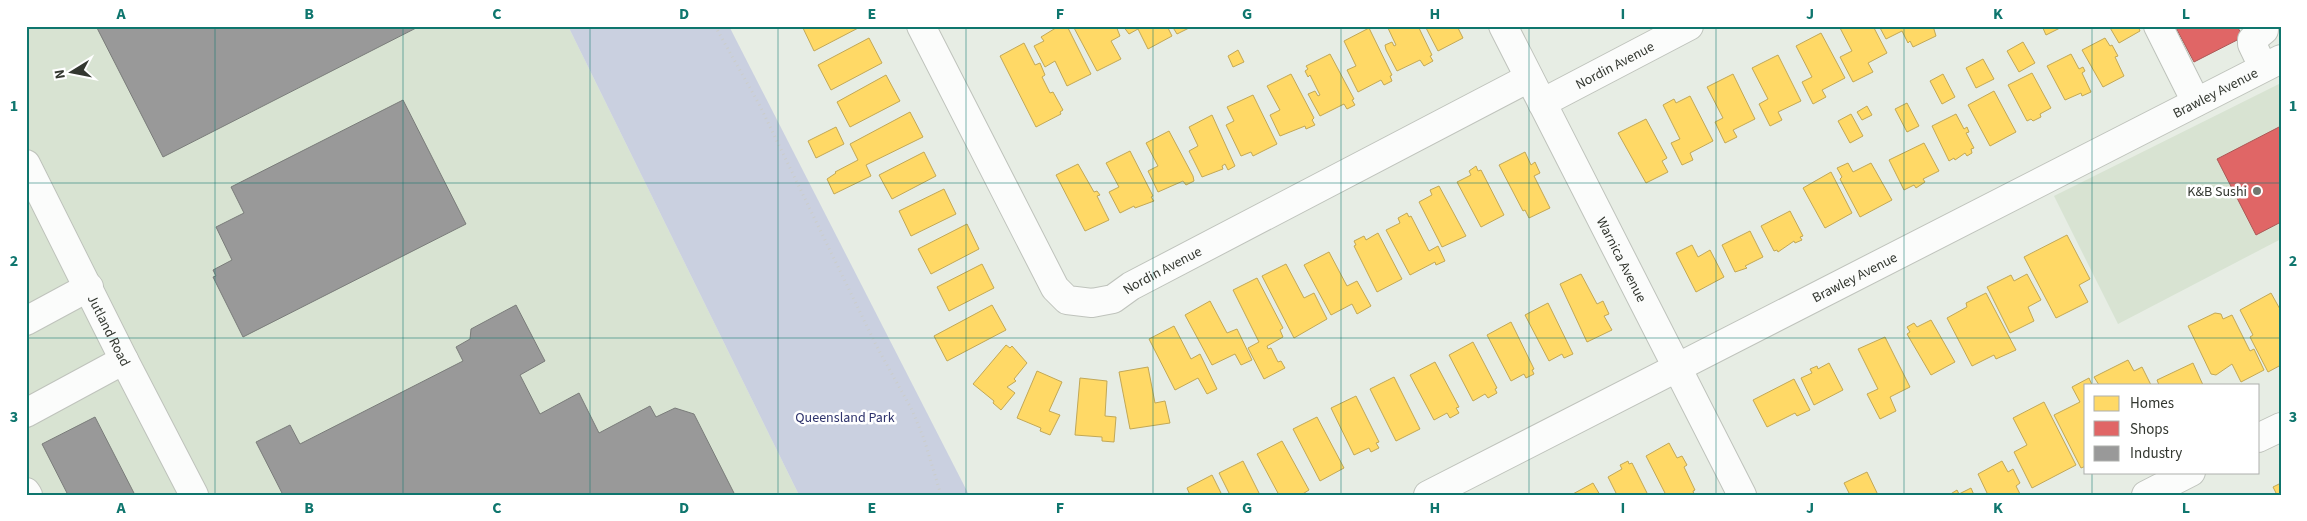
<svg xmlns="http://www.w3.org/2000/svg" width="2307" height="521" viewBox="0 0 2307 521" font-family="'Source Sans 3',sans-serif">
	<rect width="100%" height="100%" fill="#e7ede4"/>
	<g fill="#d8e3d2">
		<polygon points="26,26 568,26 799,495 26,495"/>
		<polygon points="2281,83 2281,239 2118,324 2054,196"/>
	</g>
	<polygon fill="#cad0e0" points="568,26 729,26 969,495 799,495"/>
	<g fill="#ffd966" stroke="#c2a856">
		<polygon points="802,26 862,26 814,51"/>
		<polygon points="1059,26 1067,26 1091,74 1067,86 1055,61 1045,67 1034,46 1044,41 1041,37"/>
		<polygon points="1073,26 1116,26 1120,36 1111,41 1121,59 1097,71"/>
		<polygon points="1123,26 1167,26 1172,36 1148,49 1138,29 1129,34"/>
		<polygon points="1172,26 1193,26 1177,34"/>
		<polygon points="1387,26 1418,26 1432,55 1430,56 1433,61 1424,66 1420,60 1397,71 1386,50 1385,45 1392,42 1394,46 1396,45"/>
		<polygon points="1425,26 1457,26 1463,38 1438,51"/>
		<polygon points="1839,26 1873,26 1887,53 1868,63 1873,72 1853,82 1840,57 1852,51"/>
		<polygon points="1879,26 1933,26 1936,36 1913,47 1910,41 1908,43 1902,31 1886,39"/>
		<polygon points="2042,26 2062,26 2062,27 2046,35"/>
		<polygon points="2109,26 2138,26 2140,31 2119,43"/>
		<polygon points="1369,28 1392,75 1390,76 1392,81 1384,85 1381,80 1358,92 1347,70 1356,66 1344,41"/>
		<polygon points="1821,33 1845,78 1822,90 1826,97 1813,104 1802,82 1812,77 1796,46"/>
		<polygon points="869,38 882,63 831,90 818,65"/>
		<polygon points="2105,38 2110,46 2112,45 2118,56 2115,57 2124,76 2103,87 2082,50"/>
		<polygon points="2023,42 2035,63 2019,72 2007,51"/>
		<polygon points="1024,43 1035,65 1040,63 1045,75 1042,77 1050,93 1053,92 1063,110 1060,112 1061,114 1036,127 1000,56"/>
		<polygon points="1238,50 1244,62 1233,67 1228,56"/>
		<polygon points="1330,54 1354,99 1352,100 1355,105 1347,109 1344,104 1320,116 1308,94 1315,91 1318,96 1320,95 1310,75 1308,77 1305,71 1308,69 1306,66"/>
		<polygon points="2071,54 2079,69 2083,67 2085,71 2082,73 2091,92 2082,96 2081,93 2065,100 2047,66"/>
		<polygon points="1778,55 1801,101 1778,112 1782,120 1770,126 1759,104 1768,99 1752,68"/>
		<polygon points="1983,59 1994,79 1976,88 1966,68"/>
		<polygon points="2032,73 2051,108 2040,114 2041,117 2033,121 2031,119 2027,121 2008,85"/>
		<polygon points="1291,74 1314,118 1312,120 1315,125 1306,129 1305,126 1280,136 1270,115 1280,110 1267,86"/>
		<polygon points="1733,74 1755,119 1733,130 1737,137 1725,143 1715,122 1723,118 1707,87"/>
		<polygon points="1943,74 1955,97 1942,104 1930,81"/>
		<polygon points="886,75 900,101 850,127 837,102"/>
		<polygon points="1994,91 2016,132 1990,146 1968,105"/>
		<polygon points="1253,95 1277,144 1253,156 1251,152 1241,156 1226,125 1234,121 1227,107"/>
		<polygon points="1690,96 1713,141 1690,153 1693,160 1682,165 1671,143 1680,139 1663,105 1674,99 1676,103"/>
		<polygon points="1907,103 1919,126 1907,132 1895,109"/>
		<polygon points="1867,106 1872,115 1862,120 1857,112"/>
		<polygon points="910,112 923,137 866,165 871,176 834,194 827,179 836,173 835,172 858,160 850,144"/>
		<polygon points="1851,114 1863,136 1850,143 1838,121"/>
		<polygon points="1956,114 1964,129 1967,127 1969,132 1966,133 1974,148 1971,149 1972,153 1967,156 1965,153 1955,160 1954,158 1949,161 1932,126"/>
		<polygon points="1212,115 1235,166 1228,170 1225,164 1222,166 1223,169 1202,177 1189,151 1198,146 1189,127"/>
		<polygon points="1646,119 1667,158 1662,161 1668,172 1646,183 1618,133"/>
		<polygon points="836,127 844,144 816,158 808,141"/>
		<polygon points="1169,131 1193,176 1194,181 1186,185 1183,181 1158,192 1148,171 1158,166 1146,143"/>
		<polygon points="1924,143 1939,171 1923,179 1925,182 1916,188 1914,185 1904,190 1889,160"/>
		<polygon points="1130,151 1153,196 1151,197 1154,201 1135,208 1134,206 1120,213 1109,192 1119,187 1106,163"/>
		<polygon points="924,152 936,176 892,199 879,175"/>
		<polygon points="1525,152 1531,165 1535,162 1540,173 1534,176 1550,208 1529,218 1525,210 1523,211 1499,165"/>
		<polygon points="1848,163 1853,172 1871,163 1892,200 1860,217 1840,179 1842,177 1837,168"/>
		<polygon points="1078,164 1094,192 1097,191 1100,195 1097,196 1109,220 1085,231 1056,175"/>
		<polygon points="1476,166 1478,171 1481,170 1504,215 1481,227 1457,182 1471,175 1469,171"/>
		<polygon points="1831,172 1852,213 1825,228 1803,188"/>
		<polygon points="1439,186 1466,236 1442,247 1419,202 1432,195 1430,190"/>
		<polygon points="944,189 956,214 911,236 899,211"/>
		<polygon points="1790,211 1803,236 1800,237 1802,240 1795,243 1794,241 1778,252 1777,250 1774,251 1761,226"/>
		<polygon points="1407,213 1409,217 1411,216 1429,251 1438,246 1445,261 1436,265 1435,262 1410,275 1386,230 1400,223 1398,218"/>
		<polygon points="967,224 979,249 931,274 918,249"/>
		<polygon points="1750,231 1763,257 1745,266 1747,268 1735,272 1722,245"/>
		<polygon points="1378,233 1402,279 1377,292 1354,246 1356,245 1354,241 1364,236 1366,240"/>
		<polygon points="2067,235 2090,279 2079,285 2088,302 2056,318 2024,257"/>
		<polygon points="1692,245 1698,257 1710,250 1724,277 1696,292 1676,253"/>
		<polygon points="1329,252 1347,286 1357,281 1371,306 1357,314 1352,304 1331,315 1304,265"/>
		<polygon points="982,264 994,288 949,311 937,287"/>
		<polygon points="1286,264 1304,298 1314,293 1327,319 1294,338 1262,276"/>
		<polygon points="1581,274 1597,304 1603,301 1609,314 1604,316 1612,330 1587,342 1560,284"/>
		<polygon points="2027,274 2041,300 2028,307 2034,321 2010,333 1987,287 2011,275 2014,281"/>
		<polygon points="1257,278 1283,328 1280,330 1283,337 1267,346 1268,349 1271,348 1278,362 1281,361 1285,368 1264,379 1248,348 1259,342 1233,290"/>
		<polygon points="1986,293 2016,350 1996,359 1994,355 1972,366 1947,318 1967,307 1966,303"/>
		<polygon points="2271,293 2281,311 2281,365 2268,372 2250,337 2253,335 2240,310"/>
		<polygon points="1210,301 1227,333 1237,329 1252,360 1241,365 1235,354 1212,365 1185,315"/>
		<polygon points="1548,303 1573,354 1564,358 1562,354 1549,361 1525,315"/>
		<polygon points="992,305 1006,330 947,361 934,336"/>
		<polygon points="2215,313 2221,314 2223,319 2232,315 2250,351 2254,349 2264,370 2241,382 2232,364 2216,375 2211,374 2188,326"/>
		<polygon points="1931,320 1955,362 1931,375 1907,334 1910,332 1907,327 1914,323 1917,327"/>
		<polygon points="1511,322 1534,369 1532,370 1534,374 1526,378 1524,374 1511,381 1487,335"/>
		<polygon points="1174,326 1191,359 1200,354 1217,389 1207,394 1198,378 1175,390 1149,339"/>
		<polygon points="1885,337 1910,387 1890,397 1896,411 1880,419 1867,394 1878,389 1858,349"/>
		<polygon points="1473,342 1497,388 1495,389 1497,393 1488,398 1485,394 1473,401 1449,355"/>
		<polygon points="1006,345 1010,348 1012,346 1027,363 1014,379 1016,381 1007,387 1015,393 1001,410 993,403 994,401 973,384"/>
		<polygon points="2128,360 2134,371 2142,367 2151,385 2099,385 2094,377"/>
		<polygon points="1435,362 1459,407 1456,408 1459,413 1450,418 1447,413 1434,420 1410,375"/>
		<polygon points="1829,363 1843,390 1814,405 1801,378 1812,373 1810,369 1817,366 1818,369"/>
		<polygon points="2193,363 2203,385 2159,385 2157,380"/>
		<polygon points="1148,367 1155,403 1165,401 1170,423 1130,429 1119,372"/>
		<polygon points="1037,371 1062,382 1049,411 1060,415 1050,435 1040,431 1041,428 1017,418"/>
		<polygon points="1394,377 1420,429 1396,441 1370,389"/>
		<polygon points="1080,378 1107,381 1105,416 1116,417 1114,442 1102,441 1102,437 1075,435"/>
		<polygon points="2089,378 2092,385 2086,385 2086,466 2081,468 2054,415 2080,402 2072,387"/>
		<polygon points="1794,379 1810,410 1797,416 1795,413 1767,427 1753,400"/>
		<polygon points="1356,396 1379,442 1376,443 1379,448 1371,452 1369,448 1354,455 1331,408"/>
		<polygon points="2044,402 2076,465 2032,488 2014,452 2027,445 2013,418"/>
		<polygon points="1317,417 1344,468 1320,481 1293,429"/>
		<polygon points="1282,441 1309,490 1301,495 1279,495 1257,454"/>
		<polygon points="1669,443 1677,458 1682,456 1687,465 1684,467 1695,490 1693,491 1694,495 1666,495 1646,456"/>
		<polygon points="1243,461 1260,495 1230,495 1219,473"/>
		<polygon points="1628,461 1629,464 1632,463 1648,495 1617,495 1608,477 1622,469 1620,465"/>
		<polygon points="2002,461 2008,472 2013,469 2020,483 2016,486 2020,494 2018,495 1988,495 1978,474"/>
		<polygon points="1867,472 1878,495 1850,495 1844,483"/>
		<polygon points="1212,475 1222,495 1190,495 1187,488"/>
		<polygon points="1593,483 1600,495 1571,495"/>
		<polygon points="2281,483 2281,495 2277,495 2273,487"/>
		<polygon points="1971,488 1974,495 1949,495 1957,490 1959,494"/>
	</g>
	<g fill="#e06666" stroke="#ac5856">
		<polygon points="2175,26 2237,26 2243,37 2194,62"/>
		<polygon points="2281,126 2281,222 2256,235 2217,159"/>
	</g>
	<g fill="#999" stroke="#7a7c7a">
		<polygon points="96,26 420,26 163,157"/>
		<polygon points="403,100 466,224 243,337 213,277 216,276 213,270 232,260 216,227 244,213 231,187"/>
		<polygon points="516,305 545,361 520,375 540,414 579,393 599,433 650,406 656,417 675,408 694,414 735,495 283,495 256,442 290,425 300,444 463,361 456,347 470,339 471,329"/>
		<polygon points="95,417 135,495 68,495 42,444"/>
	</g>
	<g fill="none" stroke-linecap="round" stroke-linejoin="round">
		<defs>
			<g id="minor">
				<path id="s1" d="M921 26 1055 288 1067 300 1092 303 1113 299 1131 286 1529 78"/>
				<path id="s2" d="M1503 26 1742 495"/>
				<polyline points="2158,26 2196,102"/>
				<polyline points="2263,67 2252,44 2252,40 2264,30 2264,26"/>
				<path id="s3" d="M1542 103 1689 26"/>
				<path id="s4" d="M26 164 124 360 194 495"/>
				<polyline points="26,321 89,287"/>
				<polyline points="26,413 124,360"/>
				<polyline points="2258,438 2281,427"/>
				<polyline points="26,492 28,495"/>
				<path id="s5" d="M1428 495 2281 59"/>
				<polyline points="2146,495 2191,472"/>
			</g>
		</defs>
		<use href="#minor" stroke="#bfc3bc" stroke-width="30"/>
		<polyline stroke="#cbcdcb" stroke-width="3" stroke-dasharray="1 4" stroke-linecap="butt" points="715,26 759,104 877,347 912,410 924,439 941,495"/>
		<use href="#minor" stroke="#fbfcfb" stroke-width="28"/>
	</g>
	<path fill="none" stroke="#0f766e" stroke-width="1" stroke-opacity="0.55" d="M215 26V495M403 26V495M590 26V495M778 26V495M966 26V495M1153 26V495M1341 26V495M1529 26V495M1716 26V495M1904 26V495M2092 26V385M26 183H2281M26 338H2281M2092 472V495"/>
	<circle fill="#72776f" stroke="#fff" stroke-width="2" cx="2257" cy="191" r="5"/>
	<g text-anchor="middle" stroke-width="5" stroke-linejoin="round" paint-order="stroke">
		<g font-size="14" fill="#333730" stroke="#fff">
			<text dy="5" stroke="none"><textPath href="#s3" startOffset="82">Nordin Avenue</textPath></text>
			<text dy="5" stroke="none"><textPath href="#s5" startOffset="884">Brawley Avenue</textPath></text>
			<text dy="5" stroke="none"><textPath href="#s2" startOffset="262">Warnica Avenue</textPath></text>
			<text dy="5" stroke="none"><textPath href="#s1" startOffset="415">Nordin Avenue</textPath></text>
			<text dy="5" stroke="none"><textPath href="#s5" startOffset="479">Brawley Avenue</textPath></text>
			<text dy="5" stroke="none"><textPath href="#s4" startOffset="186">Jutland Road</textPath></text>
		</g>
		<g font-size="14" fill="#333730" stroke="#fff" text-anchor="end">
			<text x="2247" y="196">K&amp;B Sushi</text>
		</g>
		<g font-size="14" fill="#2e336c" stroke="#fff">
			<text x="845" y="422">Queensland Park</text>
		</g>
	</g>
	<rect width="2307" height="521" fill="none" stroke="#ffffff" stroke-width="55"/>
	<rect x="2084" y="384" width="175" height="90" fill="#ffffff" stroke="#adafac"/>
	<rect x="2094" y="396" width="25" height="15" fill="#ffd966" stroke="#adafac"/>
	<text x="2130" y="408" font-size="15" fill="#333730">Homes</text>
	<rect x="2094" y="421" width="25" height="15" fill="#e06666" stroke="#adafac"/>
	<text x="2130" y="434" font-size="15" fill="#333730">Shops</text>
	<rect x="2094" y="446" width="25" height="15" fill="#999999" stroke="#adafac"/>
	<text x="2130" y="458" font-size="15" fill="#333730">Industry</text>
	<g transform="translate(72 72) rotate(260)" stroke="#ffffff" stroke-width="4" paint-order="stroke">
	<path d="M0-4L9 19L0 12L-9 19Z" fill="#333730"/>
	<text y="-8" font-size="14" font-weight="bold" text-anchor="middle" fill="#333730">N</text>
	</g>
	<rect x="28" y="28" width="2252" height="466" fill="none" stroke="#0f766e" stroke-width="2"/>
	<g font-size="16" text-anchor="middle" font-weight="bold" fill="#0f766e">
		<text x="121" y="19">A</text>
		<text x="309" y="19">B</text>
		<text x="497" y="19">C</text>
		<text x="684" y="19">D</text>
		<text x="872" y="19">E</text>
		<text x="1060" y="19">F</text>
		<text x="1247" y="19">G</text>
		<text x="1435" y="19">H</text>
		<text x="1623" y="19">I</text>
		<text x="1810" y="19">J</text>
		<text x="1998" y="19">K</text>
		<text x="2186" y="19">L</text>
		<text x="14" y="111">1</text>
		<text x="2293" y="111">1</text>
		<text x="14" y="266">2</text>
		<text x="2293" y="266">2</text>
		<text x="14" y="422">3</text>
		<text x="2293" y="422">3</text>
		<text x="121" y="513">A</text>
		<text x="309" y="513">B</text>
		<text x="497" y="513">C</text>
		<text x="684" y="513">D</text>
		<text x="872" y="513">E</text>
		<text x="1060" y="513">F</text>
		<text x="1247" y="513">G</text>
		<text x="1435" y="513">H</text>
		<text x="1623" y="513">I</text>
		<text x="1810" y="513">J</text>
		<text x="1998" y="513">K</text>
		<text x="2186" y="513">L</text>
	</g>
</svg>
